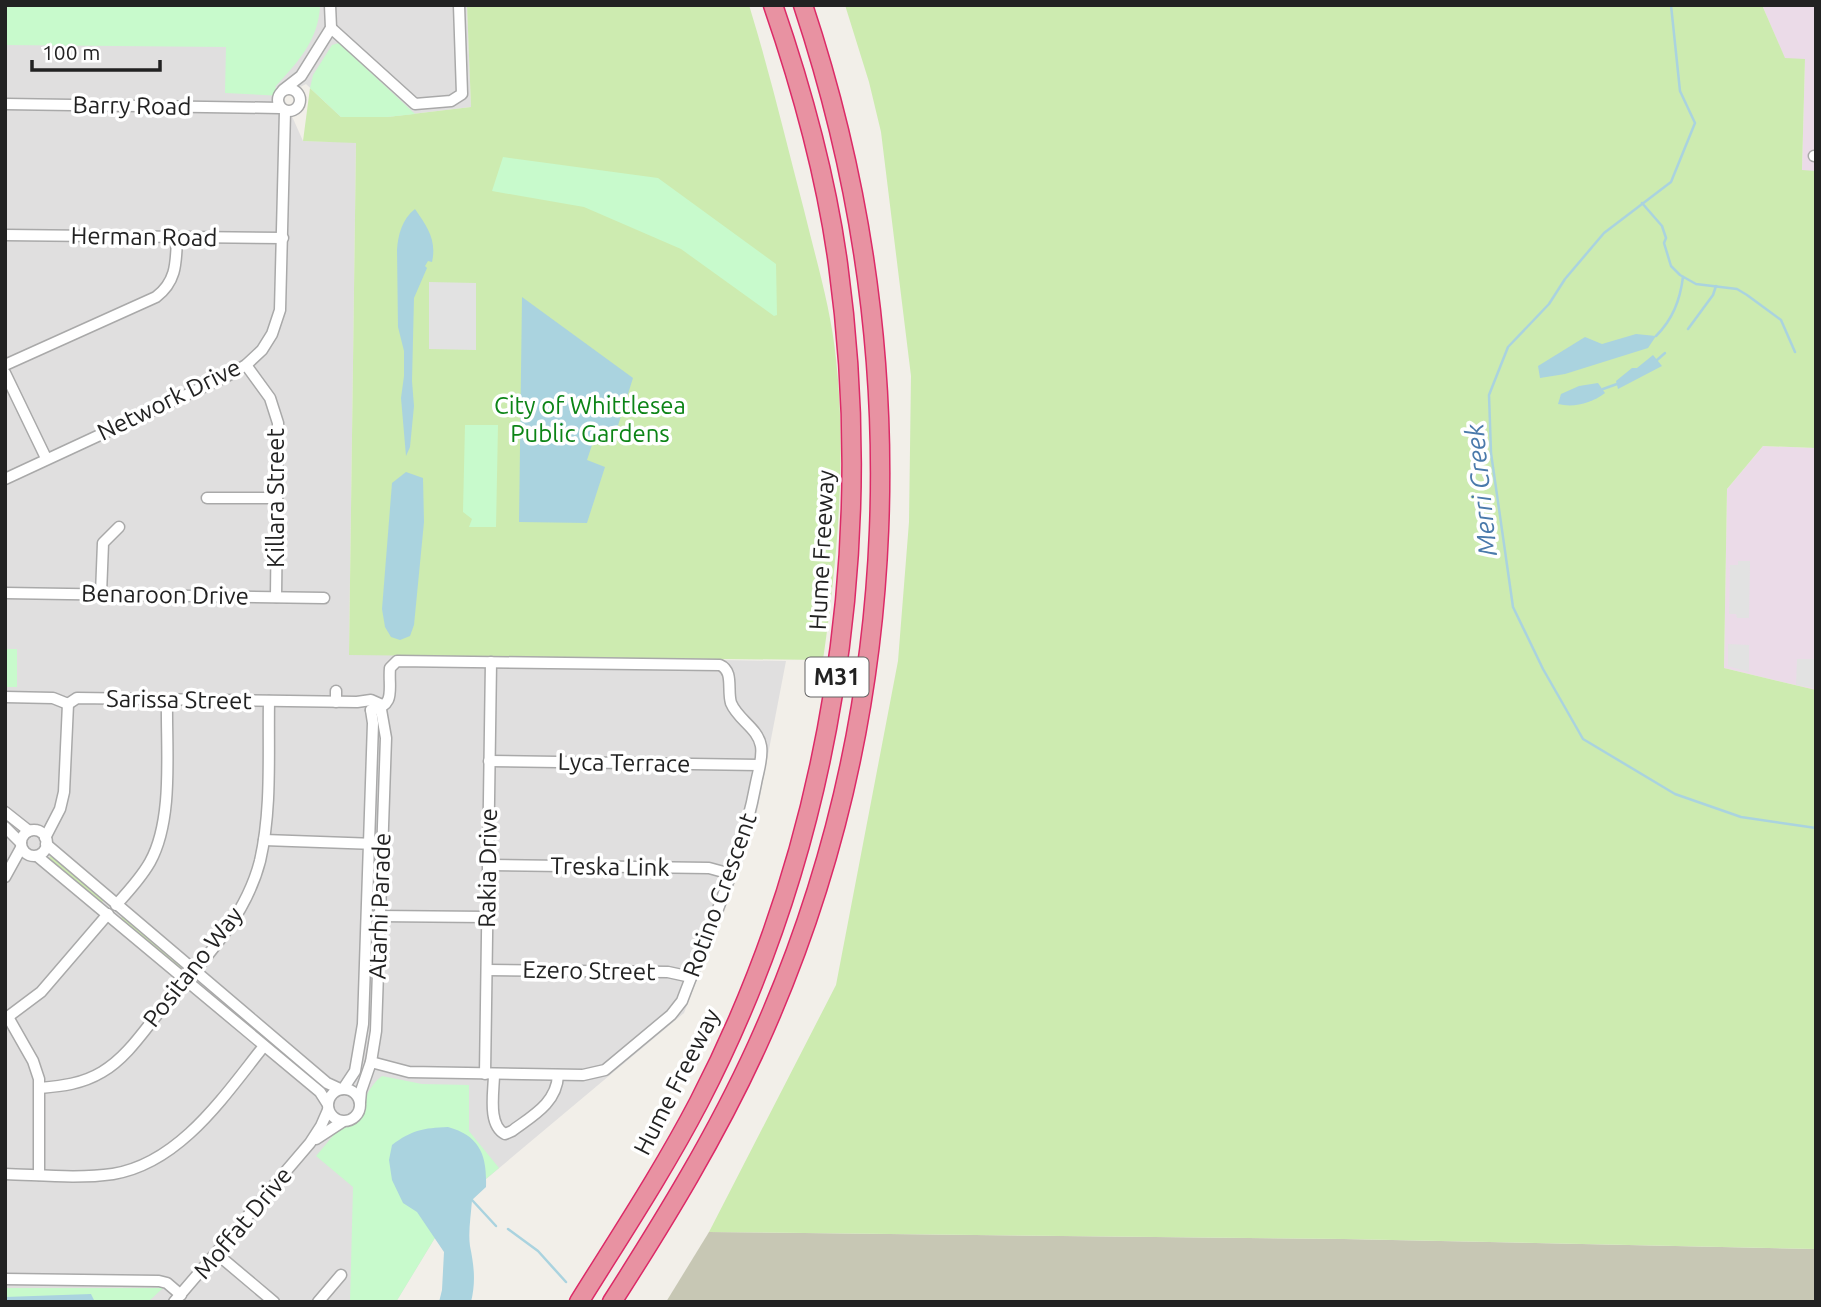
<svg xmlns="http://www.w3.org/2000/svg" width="1821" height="1307" viewBox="0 0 1821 1307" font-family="Ubuntu,sans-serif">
	<rect width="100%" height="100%" fill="#f2efe9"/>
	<polygon fill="#e0dfdf" points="5,5 467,5 471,107 387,117 341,117 306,84 283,96 303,141 356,142 349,654 786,661 752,838 684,1013 455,1205 396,1302 5,1302"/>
	<g fill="#ebdbe8">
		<polygon points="1762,5 1816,5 1816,171 1802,171 1805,60 1785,59"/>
		<polygon points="1763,446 1816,448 1816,690 1724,668 1727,489"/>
	</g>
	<polygon fill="#c7c7b4" points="709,1232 1344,1239 1816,1249 1816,1302 666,1302"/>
	<g fill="#cdebb0">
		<path d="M467 5H749C770 73 786 141 804 210 816 260 831 308 836 359 847 456 837 564 823 660L349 655 356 143 303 141 310 88 341 117H387L471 107Z"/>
		<polygon points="845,5 1762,5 1785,58 1805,59 1802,170 1816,171 1816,448 1763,446 1727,489 1724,668 1816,690 1816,1249 1344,1239 709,1232 836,985 898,661 909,522 911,376 881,132 869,82"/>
		<polygon points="52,855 105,899 100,904 47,860"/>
		<polygon points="124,915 182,966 180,969 120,919"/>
	</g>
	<g fill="#c8facc">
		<path d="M5 5H320C319 40 297 63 275 87L283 96 225 93 226 47 5 45Z"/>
		<polygon points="339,43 415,114 387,117 341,117 310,88 313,75 332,45"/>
		<polygon points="503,157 658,178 776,264 777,315 774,316 681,249 584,207 492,191"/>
		<polygon points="465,425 498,425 496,527 469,527 472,519 463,512"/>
		<rect x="5" y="649" width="12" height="38"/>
		<path d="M382 1076 422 1084 469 1085V1131L499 1168 455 1205 396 1302H350L353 1187 316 1156 337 1131 358 1119C362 1104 369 1085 382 1076Z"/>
		<polygon points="5,1288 163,1288 148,1302 5,1302"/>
	</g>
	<g fill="#e2e2e2">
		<polygon points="429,282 476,283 476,350 429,349"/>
		<polygon points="1738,561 1750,561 1749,618 1737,618 1736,614 1729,614 1730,565 1738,565"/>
		<polygon points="1728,644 1749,645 1749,672 1728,666"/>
		<polygon points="1797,659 1816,659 1816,688 1796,685"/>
	</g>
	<g fill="#aad3df">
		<path d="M415 209C427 226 437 240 432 262L428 261 425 266 427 268 414 298 412 381 414 406 410 447 406 456 401 398 404 376V351L398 327 397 250C398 235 402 219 415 209Z"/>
		<polygon points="522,297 633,378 615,435 597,430 587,460 605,467 587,523 519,522"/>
		<polygon points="1636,334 1656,336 1648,348 1565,374 1540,378 1538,366 1585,337 1602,344"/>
		<polygon points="1653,355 1662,366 1618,389 1616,381 1632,368 1637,368"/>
		<path d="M1598 383 1605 393C1592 403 1574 408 1558 404L1561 394 1579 386Z"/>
		<polygon points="406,472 423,478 424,522 414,625 410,636 400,640 391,637 385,627 382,609 392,483"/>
		<path d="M448 1127C480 1136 487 1155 486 1187L472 1200C471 1215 468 1232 470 1246 474 1266 476 1281 471 1302H439L442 1290 444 1252 417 1212 403 1203 392 1180 389 1160 392 1145C412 1130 423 1128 448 1127Z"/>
		<polygon points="91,1294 95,1302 5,1302 5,1297"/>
	</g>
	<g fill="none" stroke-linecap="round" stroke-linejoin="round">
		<g stroke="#aad3df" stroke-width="2.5">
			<polyline points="1671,5 1680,91 1695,123 1671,182 1604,233 1565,279 1549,304 1508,347 1489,395 1491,453 1513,607 1543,669 1583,739 1675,794 1741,817 1816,828"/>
			<polyline points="1642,203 1662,226 1666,238 1664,243 1671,266 1680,275 1696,284 1737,289 1747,295 1781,320 1795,352"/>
			<polyline points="1688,329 1713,295 1716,286"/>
			<path d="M1656 336C1673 319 1680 300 1683 277"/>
			<polyline points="1657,360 1665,353"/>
			<polyline points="1603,389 1617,384"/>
			<polyline points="472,1200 496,1226"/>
			<polyline points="508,1229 538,1251 566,1282"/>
		</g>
		<defs>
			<g id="street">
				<polyline points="331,28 415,104 451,101 462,94 459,5"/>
				<circle cx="289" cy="100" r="11"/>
				<polyline points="283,90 301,76 331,28 330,5"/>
				<polyline points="5,104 280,108"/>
				<polyline points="1814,156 1816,156"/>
				<polyline points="5,235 283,238"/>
				<path d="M5 365 156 297C177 281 176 262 177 237"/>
				<polyline points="246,365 270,398 278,423 276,597"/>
				<polyline points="5,373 46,458"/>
				<polyline points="5,479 227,376 246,365 262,350 272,334 280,310 285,111"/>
				<polyline points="207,498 277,498"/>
				<polyline points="5,593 324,598"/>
				<polyline points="101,594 103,543 119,527"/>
				<polyline points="5,697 53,698 68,704 77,698 357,702 371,700 380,704 386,738 376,1031 371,1062 361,1091 360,1102"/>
				<polyline points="336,702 336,691"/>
				<path d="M371 710C397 706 388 688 390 668L397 661 720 665C734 671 727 690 731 703 738 720 758 728 761 746 763 758 758 772 756 783 742 859 709 929 682 1001L671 1015 605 1070 583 1075 409 1072 371 1062"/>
				<polyline points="489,761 759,765"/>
				<polyline points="5,812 29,831"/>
				<polyline points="5,827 21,843"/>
				<circle cx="34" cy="843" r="13"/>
				<polyline points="45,838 60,809 64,792 68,704"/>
				<polyline points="264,840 376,844"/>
				<polyline points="46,844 327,1083 340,1089"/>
				<polyline points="37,856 320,1092 327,1103"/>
				<polyline points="488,865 709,868 731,874"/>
				<polyline points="5,877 21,848"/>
				<path d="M116 905C128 892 141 878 150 862 174 819 166 748 167 700"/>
				<polyline points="376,916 487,917"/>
				<polyline points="487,970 668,972 691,977"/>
				<polyline points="8,1017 33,1061 39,1079 39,1175"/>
				<polyline points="5,1019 41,992 108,914"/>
				<polyline points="485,1074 491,662"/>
				<path d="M494 1074C494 1091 487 1125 505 1134L512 1131C532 1116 557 1103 558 1075"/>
				<path d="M40 1088C62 1086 82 1084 102 1072 126 1058 143 1032 160 1011 199 965 245 920 260 861 272 809 268 753 269 701"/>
				<circle cx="344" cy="1105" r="16"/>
				<polyline points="343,1089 355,1071 363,1024 373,723 371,710"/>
				<polyline points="316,1139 342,1122"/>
				<path d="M5 1174C40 1175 78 1179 113 1174 180 1163 224 1096 264 1046"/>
				<polyline points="217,1254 274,1302"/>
				<polyline points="5,1279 159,1281 167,1283 181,1295"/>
				<polyline points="174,1302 310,1143 321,1126 328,1110"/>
				<polyline points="318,1302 341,1275"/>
			</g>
			<g id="highway">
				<path d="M579 1302C620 1236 663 1171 699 1102 832 845 877 550 838 264 826 176 802 89 773 5"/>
				<path d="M612 1302C665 1219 716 1136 757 1046 907 716 917 348 803 5"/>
			</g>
		</defs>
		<use href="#street" stroke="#a9a9a9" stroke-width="13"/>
		<use href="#highway" stroke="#dc2a67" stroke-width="21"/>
		<use href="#street" stroke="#fff" stroke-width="10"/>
		<use href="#highway" stroke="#e892a2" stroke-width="18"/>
	</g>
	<g text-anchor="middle" stroke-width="7" stroke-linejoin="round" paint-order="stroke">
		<rect fill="#fff" stroke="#646464" stroke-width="2" x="805.5" y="657.5" width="63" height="39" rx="5"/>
		<g font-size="23" font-weight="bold" fill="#222">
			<text x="837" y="685">M31</text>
		</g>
		<g font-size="24" fill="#222" stroke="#fff">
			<text transform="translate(132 106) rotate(1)" y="8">Barry Road</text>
			<text transform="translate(144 237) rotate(1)" y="8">Herman Road</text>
			<text transform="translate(169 400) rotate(-26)" y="8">Network Drive</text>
			<text transform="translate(276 498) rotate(-90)" y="8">Killara Street</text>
			<text transform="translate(822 550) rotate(-87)" y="8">Hume Freeway</text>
			<text transform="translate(165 595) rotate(1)" y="8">Benaroon Drive</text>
			<text transform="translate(179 700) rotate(1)" y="8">Sarissa Street</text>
			<text transform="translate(624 763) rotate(1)" y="8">Lyca Terrace</text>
			<text transform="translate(610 867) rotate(1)" y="8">Treska Link</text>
			<text transform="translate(488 868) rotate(-89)" y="8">Rakia Drive</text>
			<text transform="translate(720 895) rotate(-70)" y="8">Rotino Crescent</text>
			<text transform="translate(380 906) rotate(-88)" y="8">Atarhi Parade</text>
			<text transform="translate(193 967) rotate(-52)" y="8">Positano Way</text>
			<text transform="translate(589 971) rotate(1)" y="8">Ezero Street</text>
			<text transform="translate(677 1082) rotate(-63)" y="8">Hume Freeway</text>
			<text transform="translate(243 1223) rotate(-50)" y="8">Moffat Drive</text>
		</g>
		<g font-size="24" fill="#0c8416" stroke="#fff">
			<text x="590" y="414">City of Whittlesea<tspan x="590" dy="28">Public Gardens</tspan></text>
		</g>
		<g font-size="26" font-style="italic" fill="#4a7aab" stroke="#fff">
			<text transform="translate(1481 490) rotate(-96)" y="9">Merri Creek</text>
		</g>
	</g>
	<rect width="1821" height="1307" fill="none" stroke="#222222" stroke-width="14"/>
	<path d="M32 60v10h128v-10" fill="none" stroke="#222222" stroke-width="3.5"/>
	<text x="42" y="60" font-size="21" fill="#222222" stroke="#ffffff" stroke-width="5" paint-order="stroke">100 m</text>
</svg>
